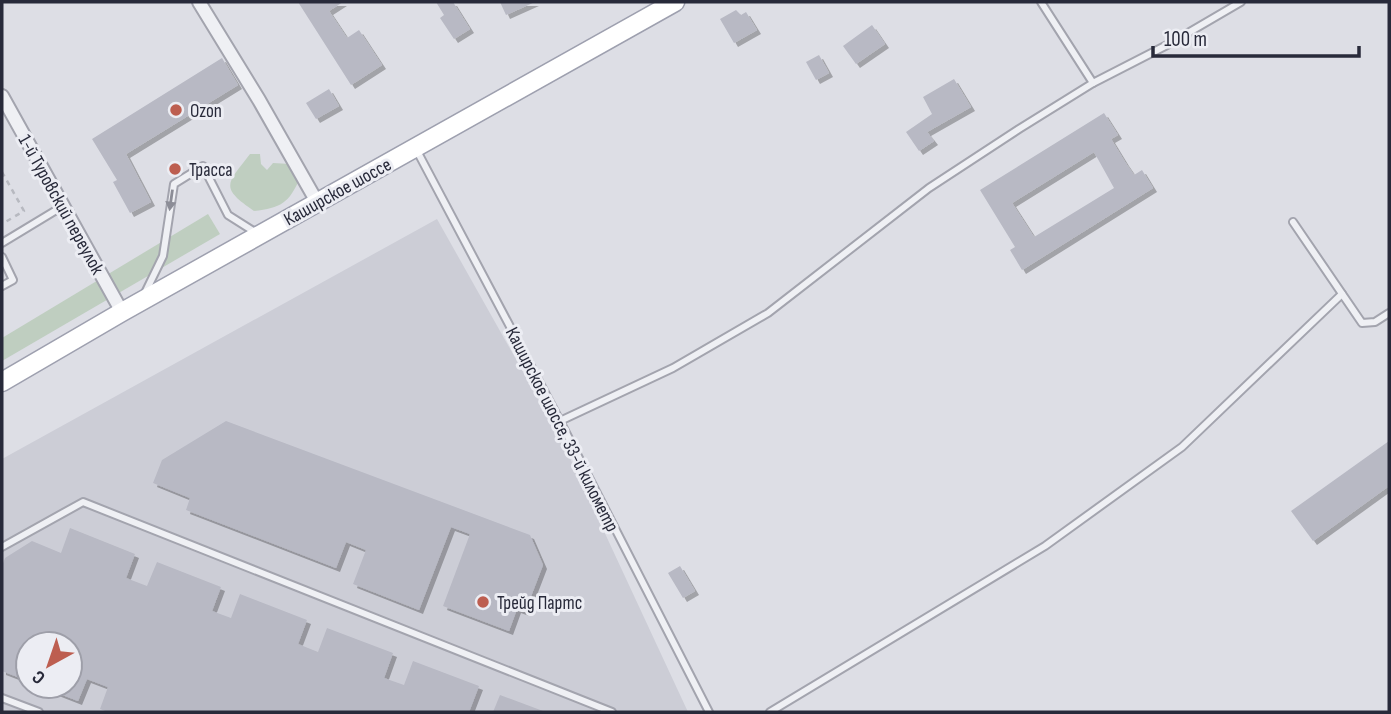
<svg xmlns="http://www.w3.org/2000/svg" width="1391" height="714" viewBox="0 0 1391 714" font-family="'Sofia Sans Condensed',sans-serif">
	<defs>
		<filter id="shadow"><feDropShadow dx="4" dy="4" stdDeviation="0" flood-color="#0004"/></filter>
	</defs>
	<rect width="100%" height="100%" fill="#dddee5"/>
	<path fill="#cccdd6" fill-rule="evenodd" d="M437 219 562 441 688 712 2 711V459ZM28 644H70V686H28Z"/>
	<g fill="#bfcec0">
		<path d="M250 154H260L261 164 267 170 273 163 290 164 300 178C289 203 281 208 254 211 219 187 227 184 250 154Z"/>
		<polygon points="208,214 220,234 2,361 2,338"/>
	</g>
	<g fill="#b8b9c4" fill-rule="evenodd" filter="url(#shadow)">
		<polygon points="298,2 343,2 329,11 347,38 359,30 382,65 351,85"/>
		<polygon points="436,2 453,2 470,29 454,39 440,18 444,15"/>
		<polygon points="500,2 535,2 506,15"/>
		<polygon points="736,10 741,15 746,12 757,30 734,43 720,19"/>
		<polygon points="872,25 885,44 856,64 843,46"/>
		<polygon points="819,55 829,73 816,80 806,62"/>
		<polygon points="222,58 238,85 126,154 151,202 130,213 113,182 117,180 92,139"/>
		<polygon points="954,79 971,107 927,132 934,141 919,151 906,132 932,114 923,97"/>
		<polygon points="329,89 339,106 316,119 306,103"/>
		<path d="M1104 113 1118 135 1111 139 1125 162 1134 175 1142 170 1153 188 1022 270 1010 250 1015 247 980 190ZM1094 152 1114 188 1034 237 1012 203Z"/>
		<polygon points="226,421 530,535 543,565 525,612 517,609 509,631 443,606 470,534 451,527 419,610 353,584 366,550 346,542 336,568 186,510 190,498 153,483 162,460"/>
		<polygon points="1389,441 1389,486 1313,541 1291,511"/>
		<polygon points="70,528 135,554 126,578 147,586 157,562 221,587 212,611 231,618 240,594 307,620 298,644 318,652 327,628 393,653 384,678 404,685 413,661 479,686 469,712 108,712 100,709 108,687 87,679 78,701 42,687 70,686 70,644 28,644 28,681 2,671 2,566 5,558 32,541 61,553"/>
		<polygon points="680,566 695,591 683,598 668,573"/>
		<polygon points="500,695 543,711 543,712 493,712"/>
	</g>
	<g fill="none" stroke-linecap="round" stroke-linejoin="round">
		<defs>
			<g id="service">
				<polyline points="1041,2 1093,83"/>
				<polyline points="416,149 560,421 709,712"/>
				<polyline points="1293,222 1362,323 1375,322 1389,313"/>
				<polyline points="2,243 63,206"/>
				<polyline points="2,257 13,280 2,286"/>
				<polyline points="145,293 163,256 174,184 203,166 228,215 258,234"/>
				<polyline points="560,421 673,368 768,313 929,188 1019,129 1093,83 1169,44 1241,2"/>
				<polyline points="2,547 83,502 612,712"/>
				<polyline points="2,698 39,712"/>
				<polyline points="770,712 1045,546 1182,447 1342,294"/>
			</g>
			<g id="minor">
				<polyline points="199,2 259,100 317,202"/>
				<polyline points="2,96 122,312"/>
			</g>
			<polyline id="primary" points="2,382 122,312 675,2"/>
		</defs>
		<use href="#service" stroke="#a3a4ae" stroke-width="10"/>
		<use href="#minor" stroke="#a3a4ae" stroke-width="16"/>
		<use href="#primary" stroke="#9ea0af" stroke-width="21"/>
		<polyline stroke="#b7b9c0" stroke-width="2.5" stroke-dasharray="5 5" stroke-linecap="butt" points="2,172 24,211 2,224"/>
		<use href="#service" stroke="#eff0f4" stroke-width="6"/>
		<use href="#minor" stroke="#eff0f4" stroke-width="12"/>
		<use href="#primary" stroke="#fff" stroke-width="18"/>
	</g>
	<defs><path id="oneway-solid" d="M-6-.8H1V-3.2L6.5 0L1 3.2V.8H-6Z" transform="scale(1.75)"/></defs>
	<use fill="#8c8d97" href="#oneway-solid" transform="translate(171 200) rotate(98)"/>
	<g fill="#bd5e50" stroke="#ecedf3" stroke-width="2.5">
		<circle cx="176" cy="110" r="7"/>
		<circle cx="175" cy="169" r="7"/>
		<circle cx="483" cy="602" r="7"/>
	</g>
	<g text-anchor="middle" stroke-width="6" stroke-linejoin="round" paint-order="stroke">
		<g font-size="19" fill="#282a3a" stroke="#ecedf3" text-anchor="start">
			<text x="190" y="117">Ozon</text>
			<text x="189" y="176">Трасса</text>
			<text x="497" y="609">Трейд Партс</text>
		</g>
		<g font-size="19" fill="#282a3a" stroke="#ecedf3">
			<text transform="translate(337 191) rotate(-29)" y="7">Каширское шоссе</text>
			<text transform="translate(62 204) rotate(61)" y="7">1-й Туровский переулок</text>
			<text transform="translate(563 429) rotate(63)" y="7">Каширское шоссе, 33-й километр</text>
		</g>
	</g>
	<rect width="1391" height="714" fill="none" stroke="#282a3a" stroke-width="7"/>
	<g transform="translate(49 665) rotate(220)"><circle r="33" fill="#ecedf3" stroke="#9e9fa9" stroke-width="2"/>
	<path d="M0-5L12 26L0 18L-12 26Z" fill="#bd5e50"/>
	<text y="-10" font-size="19" font-weight="bold" text-anchor="middle" fill="#282a3a">С</text>
	</g>
	<path d="M1153 46v10h206v-10" fill="none" stroke="#282a3a" stroke-width="3.5"/>
	<text x="1164" y="46" font-size="21" fill="#282a3a" stroke="#ecedf3" stroke-width="5" paint-order="stroke">100 m</text>
</svg>
